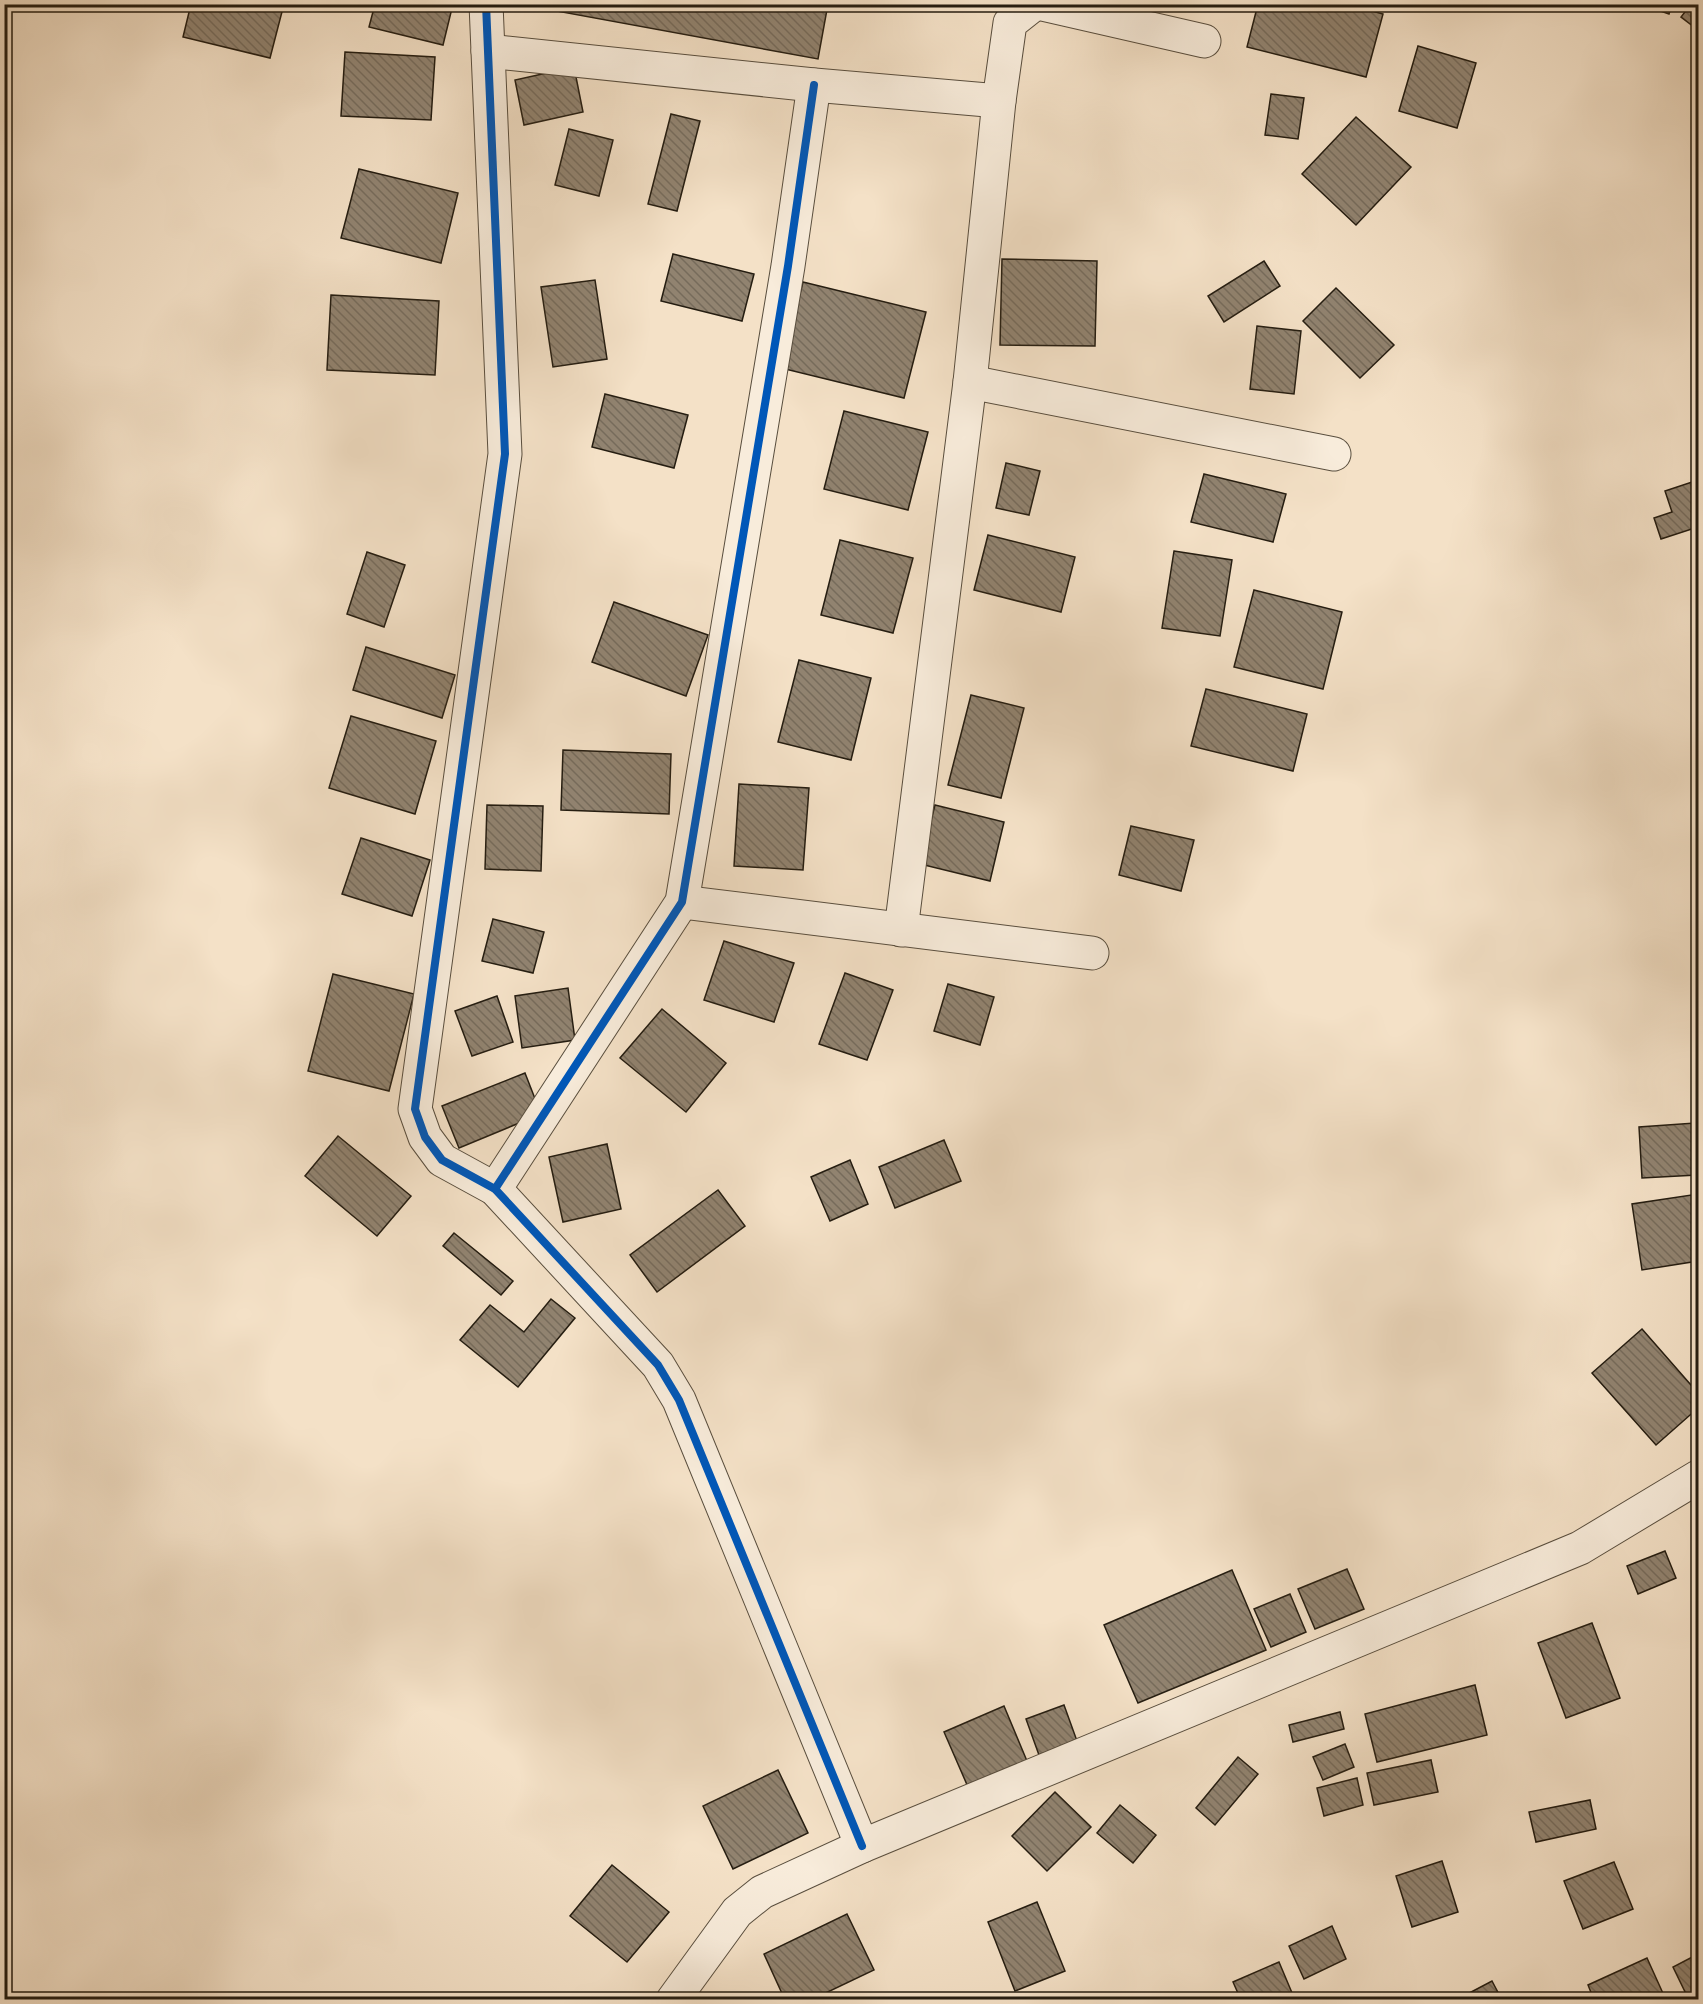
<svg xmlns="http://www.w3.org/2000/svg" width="1703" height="2004" viewBox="0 0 1703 2004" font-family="'Libre Caslon Text',serif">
	<defs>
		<pattern id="building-back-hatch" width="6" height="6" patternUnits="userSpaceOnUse" patternTransform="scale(1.5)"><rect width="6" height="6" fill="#918370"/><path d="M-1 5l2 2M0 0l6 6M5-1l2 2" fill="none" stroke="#766b5b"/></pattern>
	</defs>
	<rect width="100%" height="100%" fill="#f4e1c7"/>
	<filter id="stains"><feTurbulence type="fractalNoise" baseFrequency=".00333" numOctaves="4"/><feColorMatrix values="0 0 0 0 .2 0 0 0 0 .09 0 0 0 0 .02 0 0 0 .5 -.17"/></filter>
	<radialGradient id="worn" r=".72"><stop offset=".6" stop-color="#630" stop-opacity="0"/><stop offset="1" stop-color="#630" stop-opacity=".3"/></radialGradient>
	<g fill="url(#building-back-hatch)" stroke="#251d11" stroke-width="1.5">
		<polygon points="191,4 284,4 270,58 183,37"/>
		<polygon points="375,4 453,4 443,45 369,27"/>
		<polygon points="552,4 828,4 818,59 551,10"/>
		<polygon points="1258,4 1347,4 1383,14 1366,77 1247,47"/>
		<polygon points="1641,4 1672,4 1669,14"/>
		<polygon points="1691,4 1698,4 1698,30 1681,17"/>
		<polygon points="1418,46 1476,63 1457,128 1399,111"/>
		<polygon points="345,52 435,57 431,120 341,116"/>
		<polygon points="574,67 583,112 524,125 515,80"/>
		<polygon points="1271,94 1304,98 1298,139 1265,135"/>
		<polygon points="671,114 700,121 677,211 648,204"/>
		<polygon points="1356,117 1411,167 1356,225 1302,174"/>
		<polygon points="569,129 613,140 599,196 555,185"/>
		<polygon points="359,169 458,193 441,263 341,238"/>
		<polygon points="673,254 754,274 742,321 661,301"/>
		<polygon points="1002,259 1097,261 1095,346 1000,345"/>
		<polygon points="1264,261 1280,286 1224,322 1208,296"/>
		<polygon points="595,280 607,359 553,367 541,287"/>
		<polygon points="803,282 926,312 904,398 781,368"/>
		<polygon points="1336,288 1394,345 1360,378 1303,321"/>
		<polygon points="331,295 439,301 435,375 327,370"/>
		<polygon points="1257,326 1301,331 1294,394 1250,389"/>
		<polygon points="605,394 688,415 674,468 592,447"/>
		<polygon points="844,411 928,432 908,510 824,489"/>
		<polygon points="1006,463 1040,471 1029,515 996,508"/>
		<polygon points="1204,474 1286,494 1273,542 1191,522"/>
		<polygon points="1698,480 1698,527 1661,539 1654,518 1672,512 1665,491"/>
		<polygon points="988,535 1075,557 1061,612 974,590"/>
		<polygon points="840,540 913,558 893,633 821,615"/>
		<polygon points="1174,551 1232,560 1220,636 1162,628"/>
		<polygon points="367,552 405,565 384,627 347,614"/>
		<polygon points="1254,590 1342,612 1323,689 1234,667"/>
		<polygon points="614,602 708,635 686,696 592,662"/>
		<polygon points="366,647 455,675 442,718 353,690"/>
		<polygon points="799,660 871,678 851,760 778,742"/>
		<polygon points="1206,689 1307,714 1293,771 1191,746"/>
		<polygon points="971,695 1024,708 1001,798 948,785"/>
		<polygon points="351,716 436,741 415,814 329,788"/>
		<polygon points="563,750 671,754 669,814 561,810"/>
		<polygon points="739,784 809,788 803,870 734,866"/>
		<polygon points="487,805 543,806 541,871 485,869"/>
		<polygon points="935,805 1004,822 990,881 920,864"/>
		<polygon points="1131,826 1194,840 1181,891 1119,875"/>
		<polygon points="361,838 430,860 412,916 342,894"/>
		<polygon points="493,919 544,932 533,973 482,961"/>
		<polygon points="724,941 794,963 774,1022 704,1000"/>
		<polygon points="845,973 893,990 867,1060 819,1044"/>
		<polygon points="333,974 414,994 389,1091 308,1071"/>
		<polygon points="948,984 994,997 980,1045 934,1031"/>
		<polygon points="568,988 575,1040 522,1048 515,996"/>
		<polygon points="497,996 513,1042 472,1056 455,1011"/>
		<polygon points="662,1009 726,1063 686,1112 620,1058"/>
		<polygon points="525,1073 541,1114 459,1148 442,1106"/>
		<polygon points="1695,1123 1697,1175 1642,1178 1639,1127"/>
		<polygon points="338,1136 411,1196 377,1236 305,1176"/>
		<polygon points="944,1140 961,1181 895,1208 879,1167"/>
		<polygon points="607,1144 621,1209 563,1222 549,1157"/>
		<polygon points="850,1160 868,1204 830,1221 811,1177"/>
		<polygon points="718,1190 745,1226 657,1292 630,1255"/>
		<polygon points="1698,1194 1698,1261 1642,1270 1632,1204"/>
		<polygon points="454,1233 513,1281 501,1295 443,1246"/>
		<polygon points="551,1299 575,1318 518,1387 460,1340 490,1305 524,1332"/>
		<polygon points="1642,1329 1698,1393 1698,1408 1656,1445 1592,1373"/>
		<polygon points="1665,1551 1676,1578 1638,1594 1627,1566"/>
		<polygon points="1347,1569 1364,1609 1315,1629 1298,1589"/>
		<polygon points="1232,1570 1266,1650 1138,1703 1104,1625"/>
		<polygon points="1290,1594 1306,1632 1271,1647 1254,1609"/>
		<polygon points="1592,1623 1620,1698 1566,1718 1538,1643"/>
		<polygon points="1475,1685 1487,1735 1377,1762 1365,1714"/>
		<polygon points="1064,1705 1077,1741 1039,1755 1026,1719"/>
		<polygon points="1004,1706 1027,1761 968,1787 944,1732"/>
		<polygon points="1340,1712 1344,1729 1293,1742 1289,1725"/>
		<polygon points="1345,1744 1354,1767 1323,1780 1313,1757"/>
		<polygon points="1238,1757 1258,1774 1215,1825 1196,1808"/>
		<polygon points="1431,1760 1438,1792 1374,1805 1367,1773"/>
		<polygon points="778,1770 808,1833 733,1869 703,1806"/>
		<polygon points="1357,1778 1363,1805 1324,1816 1317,1788"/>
		<polygon points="1055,1792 1091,1827 1047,1871 1012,1836"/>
		<polygon points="1590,1800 1596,1829 1536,1842 1529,1812"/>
		<polygon points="1120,1805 1156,1835 1133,1863 1097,1833"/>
		<polygon points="1442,1861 1458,1912 1412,1927 1396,1876"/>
		<polygon points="1614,1862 1633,1909 1583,1929 1564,1881"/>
		<polygon points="612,1865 669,1912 627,1962 570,1916"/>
		<polygon points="1037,1902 1065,1971 1015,1991 988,1922"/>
		<polygon points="847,1914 874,1970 811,2000 785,2000 764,1954"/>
		<polygon points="1332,1926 1346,1959 1304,1979 1289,1946"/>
		<polygon points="1698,1954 1698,2000 1689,2000 1673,1967"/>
		<polygon points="1647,1958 1666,2000 1594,2000 1588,1985"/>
		<polygon points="1279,1962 1295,2000 1241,2000 1233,1982"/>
		<polygon points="1492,1981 1502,2000 1456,2000"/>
	</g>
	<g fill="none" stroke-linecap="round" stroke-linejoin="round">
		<defs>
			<g id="minor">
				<polyline points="486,4 505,454 415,1109 425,1137 442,1160 495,1189 658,1365 679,1400 862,1846"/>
				<polyline points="1042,4 1204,41"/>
				<polyline points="488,51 814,85 999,101"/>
				<polyline points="970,382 1334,454"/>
				<polyline points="682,902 1092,953"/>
				<polyline points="901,930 970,382 999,101 1010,23 1034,4"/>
				<polyline points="495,1189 682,902 788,266 814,85"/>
				<polyline points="673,2000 737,1912 762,1892 862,1846 1580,1548 1698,1477"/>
			</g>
		</defs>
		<use href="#minor" stroke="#594e3e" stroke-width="35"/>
		<use href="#minor" stroke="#f8ecdb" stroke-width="33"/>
		<defs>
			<g id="cycleway">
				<polyline points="486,4 505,454 415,1109 425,1137 442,1160 495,1189 658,1365 679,1400 862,1846"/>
				<polyline points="495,1189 682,902 788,266 814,85"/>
			</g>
		</defs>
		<use href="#cycleway" stroke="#f8ecdb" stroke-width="11"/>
		<use href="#cycleway" stroke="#0057b8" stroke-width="8"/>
	</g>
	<rect width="1703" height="2004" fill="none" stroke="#f4e1c7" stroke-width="24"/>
	<rect x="6" y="6" width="1691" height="1992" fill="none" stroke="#251d11" stroke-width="3"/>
	<rect x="12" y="12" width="1679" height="1980" fill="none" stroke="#251d11" stroke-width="1.5"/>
	<rect width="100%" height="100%" filter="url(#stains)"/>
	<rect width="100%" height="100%" fill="url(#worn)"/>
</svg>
